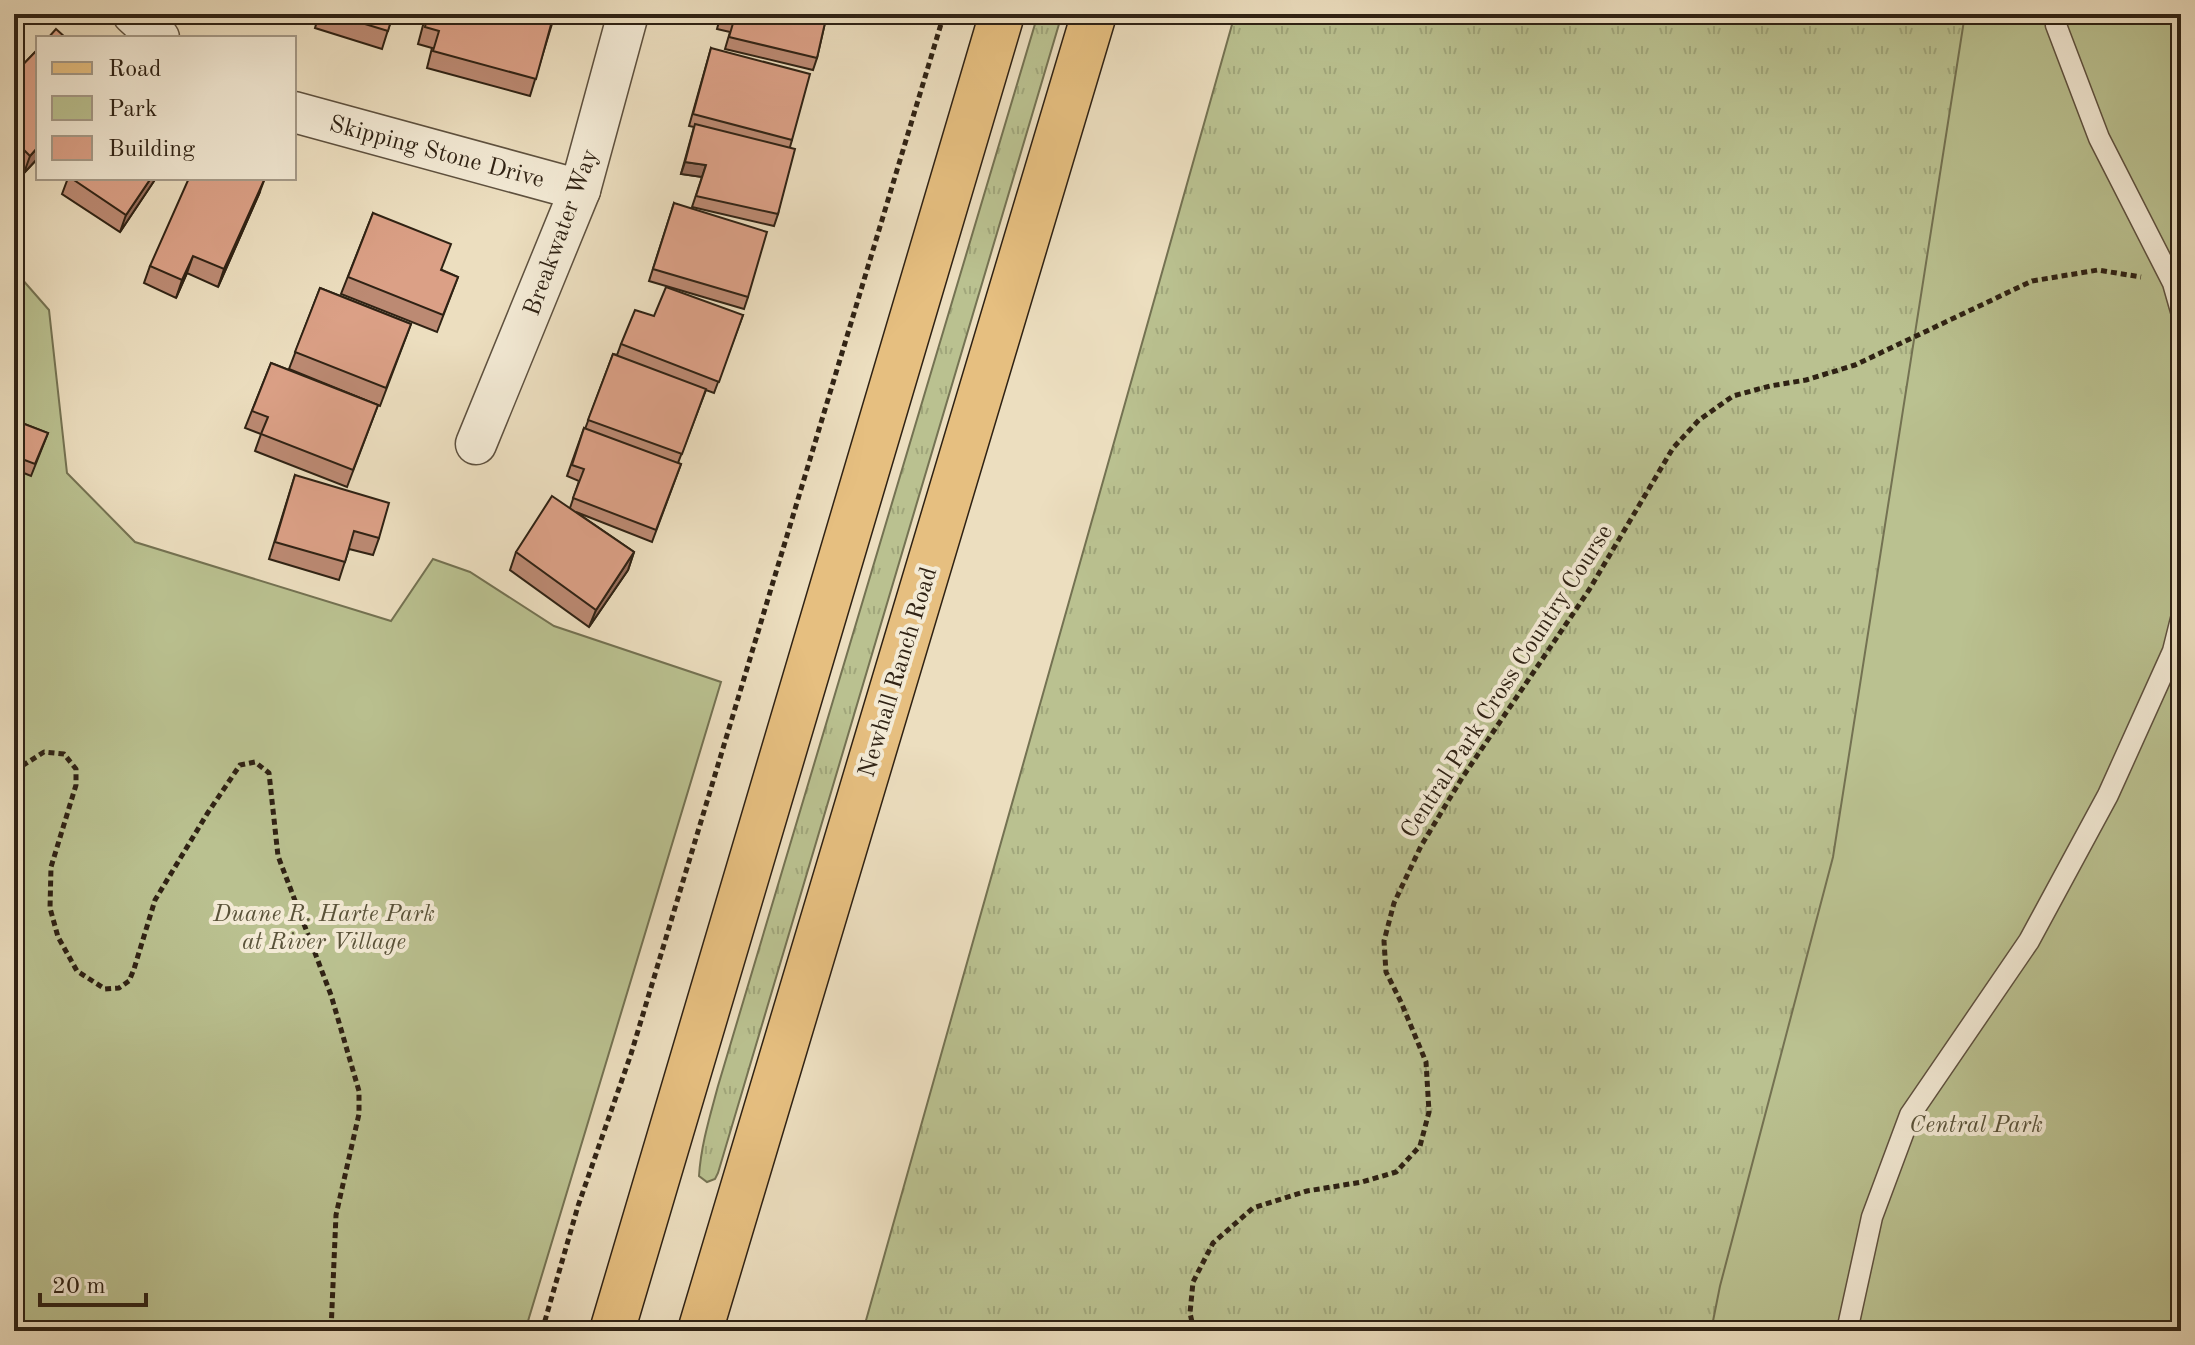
<svg xmlns="http://www.w3.org/2000/svg" width="2195" height="1345" viewBox="0 0 2195 1345" font-family="'Old Standard TT',serif">
	<defs>
		<pattern id="grass-tufts" width="24" height="20" patternUnits="userSpaceOnUse" patternTransform="scale(2)"><rect width="24" height="20" fill="#bac190"/><path d="M3 7l-1-3M5 7V3M7 7l1-3M15 17l-1-3M17 17v-4M19 17l1-3" fill="none" stroke="#a0a67b"/></pattern>
	</defs>
	<rect width="100%" height="100%" fill="#ecdebf"/>
	<filter id="stains"><feTurbulence type="fractalNoise" baseFrequency=".0025" numOctaves="4"/><feColorMatrix values="0 0 0 0 .2 0 0 0 0 .09 0 0 0 0 .02 0 0 0 .5 -.17"/></filter>
	<radialGradient id="worn" r=".72"><stop offset=".6" stop-color="#630" stop-opacity="0"/><stop offset="1" stop-color="#630" stop-opacity=".3"/></radialGradient>
	<g fill="url(#grass-tufts)" stroke="#747252" stroke-width="2">
		<path d="M1038 14H1062L718 1173 715 1179 707 1182 699 1176C701 1145 710 1116 718 1086Z"/>
		<polygon points="1235,14 2181,14 2181,1331 863,1331"/>
	</g>
	<g fill="#bac190" stroke="#747252" stroke-width="2">
		<polygon points="1965,14 2181,14 2181,1331 1711,1331 1720,1286 1833,857"/>
		<polygon points="14,270 49,310 67,473 135,542 391,621 433,559 470,572 554,626 721,682 525,1331 14,1331"/>
	</g>
	<g fill="none" stroke-linecap="round" stroke-linejoin="round">
		<defs>
			<g id="service">
				<polyline points="2055,14 2056,25 2099,138 2173,283 2181,311"/>
				<polyline points="1847,1331 1872,1217 1910,1115 2029,941 2108,795 2173,651 2181,619"/>
			</g>
			<g id="minor">
				<polyline points="133,14 159,38"/>
				<polyline points="294,112 580,190"/>
				<polyline points="476,444 580,190 628,14"/>
			</g>
			<g id="primary">
				<polyline points="612,1331 1002,14"/>
				<polyline points="700,1331 1094,14"/>
			</g>
		</defs>
		<use href="#service" stroke="#5e513f" stroke-width="23"/>
		<use href="#minor" stroke="#5e513f" stroke-width="43"/>
		<use href="#primary" stroke="#2f2214" stroke-width="47"/>
		<g stroke="#2f2214" stroke-width="5" stroke-dasharray="6 4" stroke-linecap="butt">
			<polyline points="14,771 44,752 64,754 76,769 76,785 51,867 50,908 58,937 77,971 105,989 119,988 129,981 134,969 155,900 207,814 240,765 255,762 269,773 278,856 331,995 359,1091 359,1114 336,1215 331,1331"/>
			<polyline points="542,1331 578,1206 631,1054 944,14"/>
			<polyline points="998,1331 1006,1331"/>
			<polyline points="1194,1331 1190,1313 1193,1282 1213,1243 1253,1208 1307,1191 1362,1182 1396,1172 1420,1146 1429,1112 1426,1062 1401,1002 1386,972 1384,941 1394,903 1421,846 1462,778 1589,590 1673,448 1699,420 1733,396 1770,386 1806,380 1855,365 2032,281 2098,270 2141,277"/>
		</g>
		<use href="#service" stroke="#f3ead5" stroke-width="20"/>
		<use href="#minor" stroke="#f3ead5" stroke-width="40"/>
		<use href="#primary" stroke="#e6bf80" stroke-width="44"/>
	</g>
	<g fill="#bc8a73" stroke="#2f2214" stroke-width="2">
		<polygon points="319,14 393,14 382,49 315,28"/>
		<polygon points="426,14 555,14 530,96 427,68 432,48 418,44"/>
		<polygon points="721,14 827,14 817,58 813,70 725,49 730,32 717,29"/>
		<polygon points="711,48 792,140 790,147 778,214 774,226 692,207 702,177 681,174 694,127 689,126"/>
		<polygon points="38,49 38,158 24,173 14,163 14,74"/>
		<polygon points="68,178 156,178 120,232 62,194"/>
		<polygon points="259,194 218,287 187,273 176,298 144,283 150,266"/>
		<polygon points="674,203 748,297 744,309 649,281"/>
		<polygon points="373,213 442,270 458,277 437,332 341,294"/>
		<polygon points="320,288 411,324 380,406 289,369"/>
		<polygon points="743,315 714,393 706,390 678,463 681,464 652,542 576,512 634,552 628,570 589,627 510,570 516,552 570,508 579,481 567,476 584,428 585,429 613,354 617,355 621,344 654,316"/>
		<polygon points="271,363 378,405 347,487 255,451 261,434 245,428"/>
		<polygon points="14,420 48,433 31,476 14,469"/>
		<polygon points="295,475 379,538 373,555 349,549 339,580 269,559"/>
	</g>
	<g fill="#99705e" stroke="#2f2214" stroke-width="2">
		<polygon points="27,14 33,14 14,34 14,27"/>
		<polygon points="38,147 38,158 24,173 30,156"/>
		<polygon points="685,162 706,165 702,177 681,174"/>
		<polygon points="151,178 156,178 120,232 126,215"/>
		<polygon points="265,178 259,194 218,287 224,269"/>
		<polygon points="193,256 187,273 176,298 182,280"/>
		<polygon points="634,552 628,570 589,627 596,610"/>
	</g>
	<g fill="#dba086" stroke="#2f2214" stroke-width="2">
		<polygon points="14,14 27,14 14,27"/>
		<polygon points="332,14 393,14 388,31"/>
		<polygon points="428,14 526,14 552,21 536,79 433,51 439,31 425,27"/>
		<polygon points="722,14 827,14 817,58 729,37 734,20 722,17"/>
		<polygon points="56,29 66,38 48,38"/>
		<polygon points="711,48 810,74 792,140 693,114"/>
		<polygon points="38,49 38,147 30,156 14,140 14,74"/>
		<polygon points="695,124 795,149 778,214 696,196 706,165 685,162"/>
		<polygon points="71,178 151,178 126,215"/>
		<polygon points="189,178 265,178 224,269 193,256 182,280 150,266"/>
		<polygon points="674,203 767,232 748,297 653,269"/>
		<polygon points="373,213 451,244 441,270 458,277 443,315 348,277"/>
		<polygon points="666,287 743,315 719,382 621,344 635,310 654,316"/>
		<polygon points="320,288 411,324 386,388 295,352"/>
		<polygon points="613,354 706,389 682,454 588,420"/>
		<polygon points="271,363 378,405 353,470 261,434 268,417 252,411"/>
		<polygon points="14,420 48,433 35,464 14,456"/>
		<polygon points="584,428 681,464 656,530 573,498 584,469 572,465"/>
		<polygon points="295,475 389,503 379,538 354,531 345,562 275,542"/>
		<polygon points="552,496 634,552 596,610 516,552"/>
	</g>
	<g text-anchor="middle" stroke-width="8" stroke-linejoin="round" paint-order="stroke">
		<g font-size="24" fill="#2f2214" stroke="#f3ead5">
			<text transform="translate(437 151) rotate(15)" y="8">Skipping Stone Drive</text>
			<text transform="translate(560 232) rotate(-70)" y="8">Breakwater Way</text>
			<text transform="translate(897 672) rotate(-73)" y="8">Newhall Ranch Road</text>
			<text transform="translate(1506 681) rotate(-57)" y="8">Central Park Cross Country Course</text>
		</g>
		<g font-size="24" font-style="italic" fill="#595239" stroke="#f3ead5">
			<text x="324" y="921">Duane R. Harte Park<tspan x="324" dy="28">at River Village</tspan></text>
			<text x="1976" y="1132">Central Park</text>
		</g>
	</g>
	<rect width="2195" height="1345" fill="none" stroke="#ecdebf" stroke-width="48"/>
	<rect x="16" y="16" width="2163" height="1313" fill="none" stroke="#2f2214" stroke-width="4"/>
	<rect x="24" y="24" width="2147" height="1297" fill="none" stroke="#2f2214" stroke-width="2"/>
	<rect x="36" y="36" width="260" height="144" fill="#f3ead5" stroke="#a59a88" stroke-width="2"/>
	<rect x="52" y="62" width="40" height="12" fill="#e6bf80" stroke="#a59a88" stroke-width="2"/>
	<text x="108" y="76" font-size="24" fill="#2f2214">Road</text>
	<rect x="52" y="96" width="40" height="24" fill="#bac190" stroke="#a59a88" stroke-width="2"/>
	<text x="108" y="116" font-size="24" fill="#2f2214">Park</text>
	<rect x="52" y="136" width="40" height="24" fill="#dba086" stroke="#a59a88" stroke-width="2"/>
	<text x="108" y="156" font-size="24" fill="#2f2214">Building</text>
	<path d="M40 1293v12h106v-12" fill="none" stroke="#2f2214" stroke-width="4"/>
	<text x="52" y="1293" font-size="24" fill="#2f2214" stroke="#f3ead5" stroke-width="6" paint-order="stroke">20 m</text>
	<rect width="100%" height="100%" filter="url(#stains)"/>
	<rect width="100%" height="100%" fill="url(#worn)"/>
</svg>
